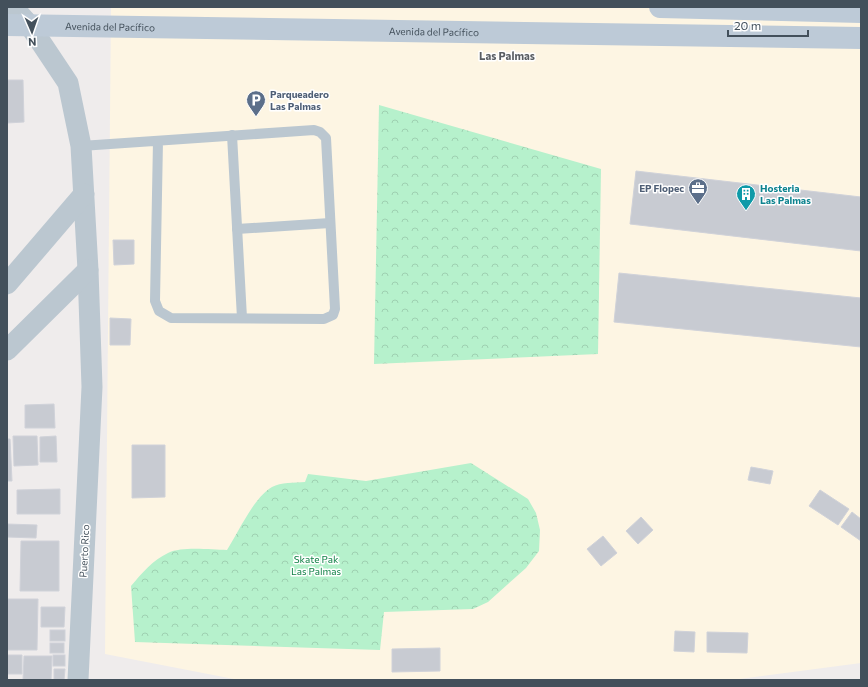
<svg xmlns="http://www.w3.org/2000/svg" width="868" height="687" viewBox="0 0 868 687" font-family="Commissioner,sans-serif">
	<defs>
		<pattern id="park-crowns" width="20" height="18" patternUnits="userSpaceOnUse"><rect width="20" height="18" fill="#b6f1cc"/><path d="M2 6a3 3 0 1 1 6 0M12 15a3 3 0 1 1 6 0" fill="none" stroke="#9ed0b1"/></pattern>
	</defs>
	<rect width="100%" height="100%" fill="#efecec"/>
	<polygon fill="#fdf5e3" points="111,7 861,7 861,663 732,680 239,680 105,654"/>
	<g fill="url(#park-crowns)">
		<polygon points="379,105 601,169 598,354 374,364"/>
		<path d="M471 463 528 499 536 513 540 530 539 551 526 568 488 602 473 609 384 612 380 650 135 642 131 586C142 573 153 560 168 553 183 546 211 550 227 550 238 533 254 497 272 487 281 482 294 483 305 482L308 474 366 481Z"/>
	</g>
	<g fill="#c8cbd2" stroke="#d0d2d9">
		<polygon points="7,80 23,80 24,122 7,123"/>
		<polygon points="636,171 861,197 861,251 630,224"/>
		<polygon points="113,240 134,240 134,264 114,265"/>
		<polygon points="619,273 861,298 861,347 614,322"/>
		<polygon points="110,318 131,319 130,345 110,345"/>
		<polygon points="54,404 55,428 25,428 25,405"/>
		<polygon points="13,436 37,436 38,465 14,466"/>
		<polygon points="56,436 57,462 40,462 40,437"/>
		<polygon points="7,439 10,439 12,481 7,481"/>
		<polygon points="132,445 165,445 165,497 132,498"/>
		<polygon points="751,467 773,471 770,484 748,480"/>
		<polygon points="60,489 60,514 17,514 17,490"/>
		<polygon points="820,490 849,509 838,525 809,506"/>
		<polygon points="852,512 861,519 861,541 841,527"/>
		<polygon points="641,517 653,530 638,544 626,531"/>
		<polygon points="7,524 37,525 36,538 7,537"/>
		<polygon points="603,536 617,553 601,566 587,549"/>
		<polygon points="21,541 59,541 59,591 20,591"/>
		<polygon points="7,599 38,599 37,650 7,650"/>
		<polygon points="41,607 65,607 64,627 41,627"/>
		<rect x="50" y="630" width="15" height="11"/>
		<polygon points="675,631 695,632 694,652 674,651"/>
		<polygon points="707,632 748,633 747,653 707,652"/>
		<rect x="50" y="643" width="14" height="10"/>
		<polygon points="440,648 440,671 392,672 392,649"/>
		<polygon points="7,655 22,655 22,674 7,674 7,680"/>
		<rect x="53" y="655" width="12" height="11"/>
		<polygon points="24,656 52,656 51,680 23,680"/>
		<polygon points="54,669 65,669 64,680 54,680"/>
	</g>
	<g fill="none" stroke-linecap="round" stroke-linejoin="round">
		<g stroke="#bbc7d0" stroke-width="10">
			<polyline points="232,135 242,318"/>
			<polyline points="81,146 314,130 320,132 326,138 335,309 333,315 324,319 171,318 159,311 155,301 158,141"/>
			<polyline points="237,229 330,223"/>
		</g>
		<g stroke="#bbc7d0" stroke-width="21">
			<polyline points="13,7 30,26 68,83 81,146 88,270 92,387 78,680"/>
			<polyline points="7,284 84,194"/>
			<polyline points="7,350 88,270"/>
		</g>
		<g stroke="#bdcad7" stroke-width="22">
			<polyline points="660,7 861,12"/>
			<path id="s1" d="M7 25 861 38"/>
		</g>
	</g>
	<defs>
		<symbol id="parking-pin" viewBox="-11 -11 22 30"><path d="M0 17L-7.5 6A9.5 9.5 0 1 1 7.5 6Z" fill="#5c6f8a" stroke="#fff"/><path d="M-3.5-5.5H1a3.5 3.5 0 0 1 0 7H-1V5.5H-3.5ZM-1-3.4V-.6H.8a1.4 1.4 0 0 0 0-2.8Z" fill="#fff"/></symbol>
		<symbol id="office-pin" viewBox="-11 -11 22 30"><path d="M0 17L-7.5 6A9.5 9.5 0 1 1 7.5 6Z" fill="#5c6f8a" stroke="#fff"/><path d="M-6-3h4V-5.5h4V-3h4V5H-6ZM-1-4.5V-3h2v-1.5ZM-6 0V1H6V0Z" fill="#fff"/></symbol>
		<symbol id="building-pin" viewBox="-11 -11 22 30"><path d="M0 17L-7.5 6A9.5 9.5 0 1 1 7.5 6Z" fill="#0f9aa8" stroke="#fff"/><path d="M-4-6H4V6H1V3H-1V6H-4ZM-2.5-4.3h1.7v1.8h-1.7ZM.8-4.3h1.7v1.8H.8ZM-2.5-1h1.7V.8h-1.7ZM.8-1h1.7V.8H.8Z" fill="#fff"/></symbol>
	</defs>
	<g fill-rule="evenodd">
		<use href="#parking-pin" x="245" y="89" width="22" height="30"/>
		<use href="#office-pin" x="687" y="177" width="22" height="30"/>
		<use href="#building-pin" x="735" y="183" width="22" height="30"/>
	</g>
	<g text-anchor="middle" stroke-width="3" stroke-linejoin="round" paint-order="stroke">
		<g font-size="10" fill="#43505b" stroke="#fff">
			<text dy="4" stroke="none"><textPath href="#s1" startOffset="103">Avenida del Pacífico</textPath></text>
			<text dy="4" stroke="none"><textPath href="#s1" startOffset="427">Avenida del Pacífico</textPath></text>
			<text transform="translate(84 551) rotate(-87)" y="4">Puerto Rico</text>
		</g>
		<g font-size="10" font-weight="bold" fill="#4e5e75" stroke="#fff" text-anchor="start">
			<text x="270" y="98">Parqueadero<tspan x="270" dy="12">Las Palmas</tspan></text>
			<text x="684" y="192" text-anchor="end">EP Flopec</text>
		</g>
		<g font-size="10" font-weight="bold" fill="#0d838f" stroke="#fff" text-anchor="start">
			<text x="760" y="192">Hosteria<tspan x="760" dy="12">Las Palmas</tspan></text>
		</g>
		<g font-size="10" fill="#108146" stroke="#fff">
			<text x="316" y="563">Skate Pak<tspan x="316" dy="12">Las Palmas</tspan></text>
		</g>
		<g font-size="11" font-weight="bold" fill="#595d62" stroke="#fff">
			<text x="507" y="60">Las Palmas</text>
		</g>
	</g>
	<rect width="868" height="687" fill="none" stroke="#43505b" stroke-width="16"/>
	<g transform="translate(32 32) rotate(178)" stroke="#ffffff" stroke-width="3" paint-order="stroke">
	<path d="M0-3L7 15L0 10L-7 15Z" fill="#43505b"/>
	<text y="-6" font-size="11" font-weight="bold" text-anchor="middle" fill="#43505b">N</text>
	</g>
	<path d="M728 30v6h80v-6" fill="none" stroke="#43505b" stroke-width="2"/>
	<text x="734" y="30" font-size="12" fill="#43505b" stroke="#ffffff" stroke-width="3" paint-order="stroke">20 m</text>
</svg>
